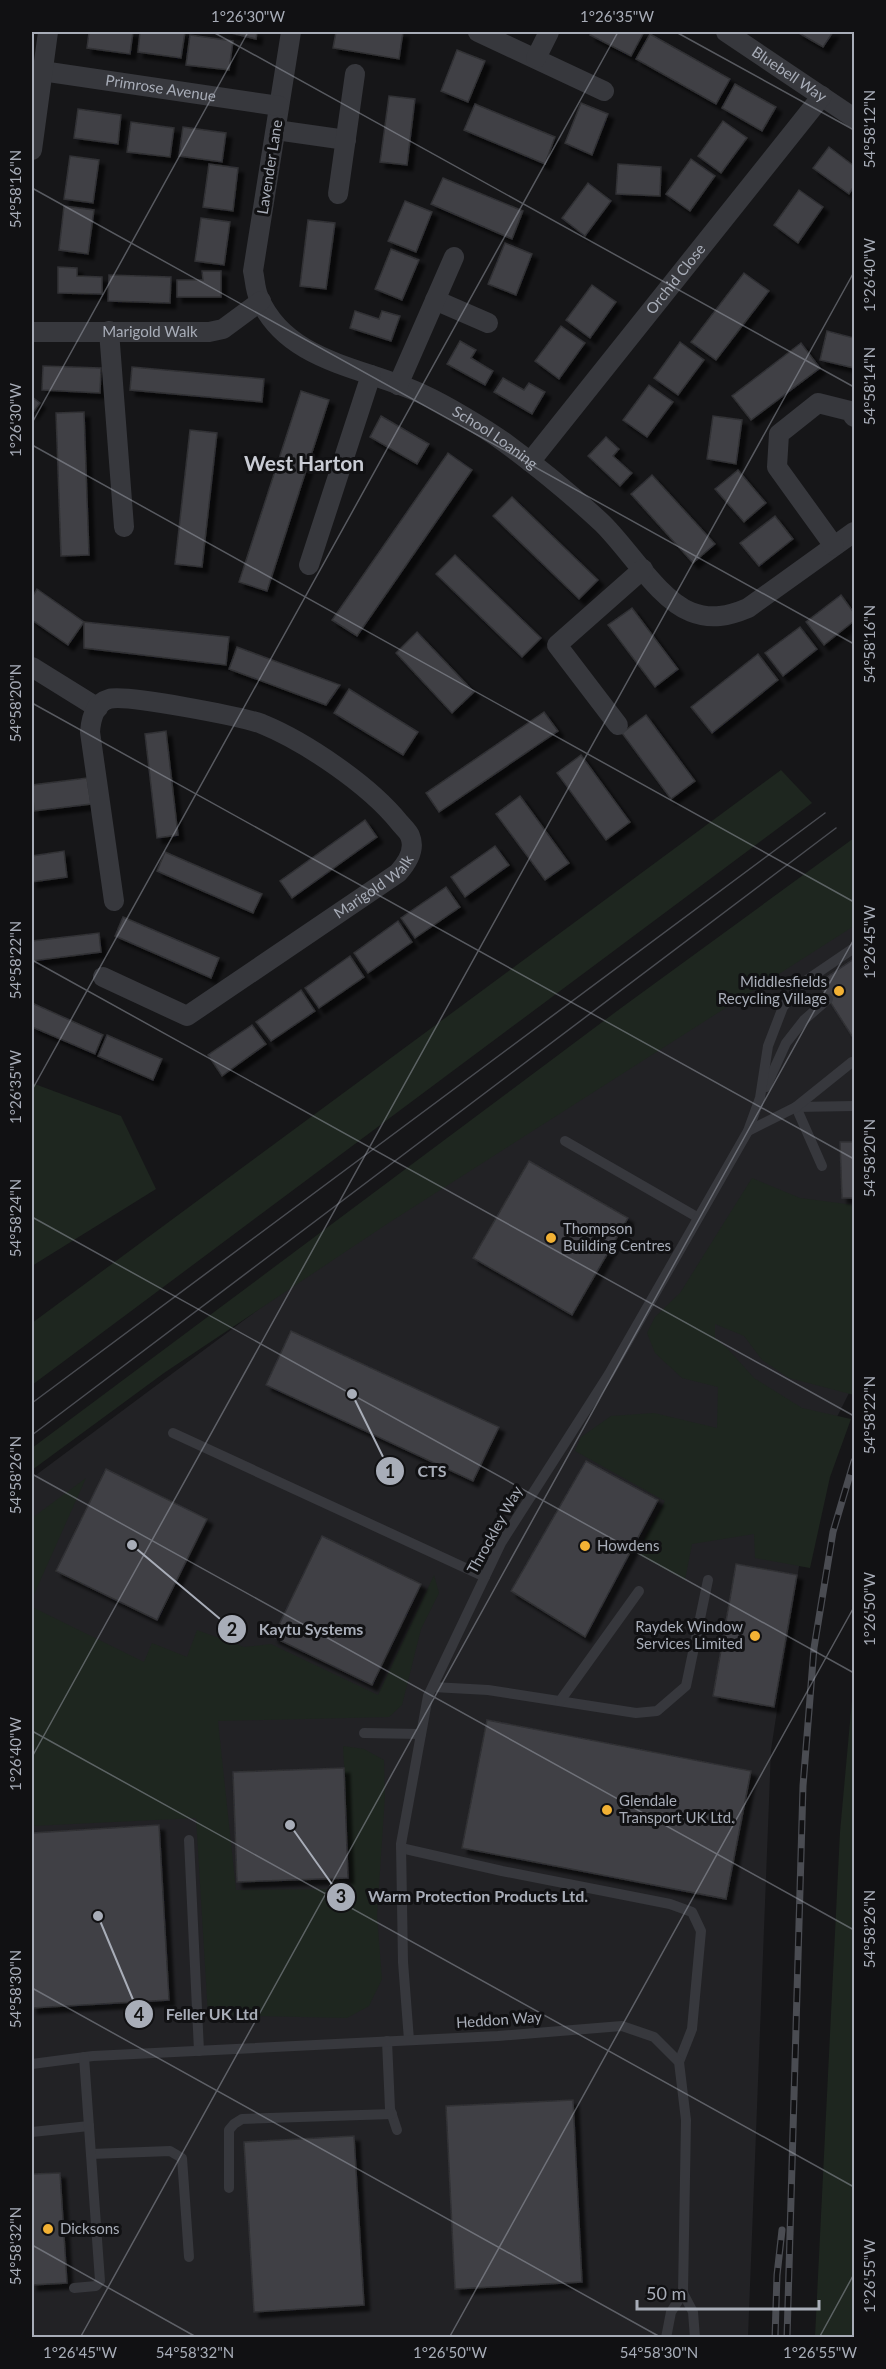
<svg xmlns="http://www.w3.org/2000/svg" width="886" height="2369" viewBox="0 0 886 2369" font-family="Lato,sans-serif">
	<defs>
		<filter id="shadow"><feDropShadow dx="5.5" dy="5.5" stdDeviation="1.5" flood-color="#0009"/></filter>
	</defs>
	<rect width="100%" height="100%" fill="#161618"/>
	<polygon fill="#222225" points="854,904 854,1383 815,1461 771,1750 748,2337 32,2338 32,1478 466,1155"/>
	<g fill="#1e261f">
		<polygon points="781,770 812,803 32,1385 32,1323"/>
		<polygon points="854,838 854,926 387,1224 164,1373 32,1470 32,1448 621,1008"/>
		<polygon points="32,1083 121,1116 156,1189 32,1266"/>
		<polygon points="752,1178 800,1198 854,1205 854,1395 789,1378 762,1360 744,1336 715,1324 715,1338 728,1349 754,1378 802,1408 851,1419 830,1477 810,1568 755,1558 754,1534 692,1544 685,1580 636,1553 665,1501 575,1451 581,1437 611,1416 654,1413 717,1428 718,1387 682,1378 655,1353 647,1333 655,1317 680,1293"/>
		<polygon points="86,1478 32,1599 32,1518"/>
		<polygon points="434,1575 439,1593 421,1629 402,1705 389,1717 218,1721 236,1890 351,1889 343,1746 364,1749 384,1760 385,1796 377,1916 382,1979 369,2006 347,2018 208,2015 196,1818 32,1826 32,1607 144,1662 152,1643 187,1657 197,1630 244,1647 271,1644 378,1695"/>
		<polygon points="854,1678 854,2337 815,2337 840,1832"/>
	</g>
	<g fill="#404145" stroke="#303034" stroke-width="1.5" filter="url(#shadow)">
		<polygon points="89,32 133,32 130,54 87,48"/>
		<polygon points="140,32 185,32 181,58 138,52"/>
		<polygon points="227,32 257,32 256,39"/>
		<polygon points="336,32 403,32 399,59 333,48"/>
		<polygon points="592,32 644,32 631,56 590,35"/>
		<polygon points="797,32 833,32 823,47"/>
		<polygon points="650,34 730,79 716,104 636,59"/>
		<polygon points="190,35 233,41 229,70 186,65"/>
		<polygon points="457,50 485,61 468,102 441,91"/>
		<polygon points="735,84 776,107 762,131 722,108"/>
		<polygon points="389,96 415,99 407,165 380,162"/>
		<polygon points="581,103 608,114 592,155 565,143"/>
		<polygon points="475,104 555,137 545,164 464,130"/>
		<polygon points="78,109 121,115 118,144 74,138"/>
		<polygon points="723,121 747,138 721,173 698,156"/>
		<polygon points="131,122 174,128 170,157 127,152"/>
		<polygon points="183,127 226,133 222,162 179,156"/>
		<polygon points="829,147 854,166 854,186 849,194 813,168"/>
		<polygon points="70,156 99,160 93,203 64,199"/>
		<polygon points="691,159 715,176 690,211 666,194"/>
		<polygon points="209,164 238,168 233,211 203,207"/>
		<polygon points="618,164 661,167 660,196 616,194"/>
		<polygon points="443,178 523,211 512,239 431,204"/>
		<polygon points="588,183 611,201 585,236 562,218"/>
		<polygon points="799,190 823,207 798,243 774,225"/>
		<polygon points="405,201 432,212 416,252 388,241"/>
		<polygon points="64,206 94,210 88,254 59,250"/>
		<polygon points="201,218 230,222 224,265 195,261"/>
		<polygon points="308,220 335,223 326,289 300,286"/>
		<polygon points="505,243 532,254 516,295 488,284"/>
		<polygon points="391,249 419,260 402,300 375,289"/>
		<polygon points="58,267 77,268 77,276 102,277 102,294 58,293"/>
		<polygon points="202,271 221,271 221,297 177,297 177,280 203,280"/>
		<polygon points="744,273 769,291 716,360 691,342"/>
		<polygon points="109,275 171,277 170,303 108,301"/>
		<polygon points="592,285 616,302 590,338 566,320"/>
		<polygon points="355,311 379,319 382,311 400,316 391,341 350,328"/>
		<polygon points="561,326 585,343 559,379 535,361"/>
		<polygon points="827,331 854,338 854,368 820,360"/>
		<polygon points="460,341 476,350 471,358 493,371 485,385 447,364"/>
		<polygon points="680,342 704,360 678,395 654,378"/>
		<polygon points="801,343 820,368 751,420 732,396"/>
		<polygon points="43,366 101,368 100,393 42,390"/>
		<polygon points="132,367 264,379 262,402 130,390"/>
		<polygon points="503,378 524,390 529,383 545,392 532,414 494,392"/>
		<polygon points="649,385 673,402 647,437 623,420"/>
		<polygon points="301,391 329,400 267,591 239,582"/>
		<polygon points="32,397 40,403 32,414"/>
		<polygon points="84,412 89,555 61,556 56,413"/>
		<polygon points="381,416 429,444 417,464 370,437"/>
		<polygon points="713,416 742,420 736,464 707,459"/>
		<polygon points="190,430 217,433 202,567 175,564"/>
		<polygon points="606,437 619,449 613,456 632,473 620,486 588,456"/>
		<polygon points="448,453 472,470 357,636 332,620"/>
		<polygon points="738,470 766,503 744,522 715,489"/>
		<polygon points="652,475 715,544 693,563 631,494"/>
		<polygon points="512,497 598,580 579,599 493,516"/>
		<polygon points="775,516 793,539 759,566 740,543"/>
		<polygon points="455,555 541,638 522,657 436,574"/>
		<polygon points="37,589 84,622 68,645 32,620 32,597"/>
		<polygon points="841,595 854,613 854,621 824,645 806,622"/>
		<polygon points="632,608 678,669 655,687 608,625"/>
		<polygon points="84,622 229,637 226,665 84,648"/>
		<polygon points="800,627 817,649 783,676 765,653"/>
		<polygon points="417,632 474,692 452,713 396,653"/>
		<polygon points="237,647 340,685 326,705 229,669"/>
		<polygon points="758,654 778,680 712,733 691,707"/>
		<polygon points="349,689 418,732 403,755 334,713"/>
		<polygon points="544,712 558,731 439,812 426,793"/>
		<polygon points="646,715 695,781 671,799 622,733"/>
		<polygon points="166,731 178,835 157,838 145,734"/>
		<polygon points="581,755 630,822 606,840 557,773"/>
		<polygon points="87,778 91,804 34,811 32,785"/>
		<polygon points="520,796 569,863 545,880 496,814"/>
		<polygon points="365,820 377,837 292,898 280,881"/>
		<polygon points="495,846 509,865 465,897 451,877"/>
		<polygon points="64,851 67,877 32,882 32,856"/>
		<polygon points="165,852 262,894 253,913 157,871"/>
		<polygon points="446,887 460,907 415,938 401,918"/>
		<polygon points="123,917 219,958 211,978 115,936"/>
		<polygon points="398,921 412,942 368,973 354,953"/>
		<polygon points="99,933 101,952 32,961 32,941"/>
		<polygon points="350,956 364,977 319,1008 305,988"/>
		<polygon points="854,959 854,1035 852,1036 818,983"/>
		<polygon points="301,990 315,1011 271,1041 256,1022"/>
		<polygon points="32,1003 103,1035 95,1054 32,1027"/>
		<polygon points="252,1025 266,1044 222,1076 208,1055"/>
		<polygon points="107,1035 162,1059 153,1080 98,1056"/>
		<polygon points="840,1142 854,1142 854,1198 842,1198"/>
		<polygon points="529,1161 628,1218 572,1315 473,1258"/>
		<polygon points="291,1331 499,1427 473,1481 266,1385"/>
		<polygon points="586,1461 658,1500 585,1637 511,1591"/>
		<polygon points="106,1469 207,1519 157,1620 56,1571"/>
		<polygon points="322,1536 421,1584 372,1685 273,1637"/>
		<polygon points="736,1564 797,1575 774,1707 713,1696"/>
		<polygon points="487,1720 751,1771 726,1899 462,1848"/>
		<polygon points="344,1768 348,1878 237,1882 233,1772"/>
		<polygon points="159,1825 169,2000 32,2008 32,1833"/>
		<polygon points="573,2100 582,2282 455,2289 446,2106"/>
		<polygon points="354,2136 364,2305 254,2312 244,2142"/>
		<polygon points="60,2173 67,2283 32,2285 32,2174"/>
	</g>
	<g fill="none" stroke-linecap="round" stroke-linejoin="round">
		<g stroke="#37383d" stroke-width="10">
			<polyline points="766,1087 786,1043 804,1020 828,999"/>
			<polyline points="796,1107 822,1166"/>
			<polyline points="796,1107 854,1106"/>
			<polyline points="748,1131 796,1107 852,1062"/>
			<polyline points="565,1141 697,1217"/>
			<polyline points="173,1433 485,1577"/>
			<polyline points="433,1687 488,1690 636,1713 657,1711 686,1686 708,1580"/>
			<polyline points="560,1701 639,1591"/>
			<polyline points="364,1733 421,1734"/>
			<polyline points="189,1840 199,2051"/>
			<polyline points="401,1848 502,1871 670,1904 692,1912 701,1931 692,2029 679,2062"/>
			<polyline points="409,2040 403,1962 401,1844 428,1696 501,1543 609,1374 748,1131 760,1098 768,1046 783,1007 804,982 854,948"/>
			<polyline points="387,2041 390,2109 397,2130"/>
			<polyline points="32,2064 93,2056 498,2036 622,2026 654,2037 679,2062 686,2120 683,2293 693,2312 695,2338"/>
			<polyline points="32,2132 89,2126"/>
			<polyline points="91,2154 170,2151 182,2158 189,2257"/>
			<polyline points="229,2188 229,2130 234,2124 242,2119 392,2114"/>
			<polyline points="74,2288 96,2286 100,2281 84,2057"/>
			<polyline points="666,2338 671,2312 683,2293"/>
		</g>
		<g stroke="#37383d" stroke-width="20">
			<path id="s1" d="M291 32 253 271C255 279 255 290 259 298 287 363 365 367 422 394 446 405 483 427 504 442 538 467 571 494 602 523 628 548 659 600 691 612 711 620 729 616 748 608L854 532"/>
			<polyline points="478,32 604,91"/>
			<path id="s2" d="M726 32 854 118"/>
			<polyline points="536,58 549,32"/>
			<path id="s3" d="M42 71 279 106"/>
			<polyline points="276,130 346,140"/>
			<polyline points="32,150 48,32"/>
			<polyline points="338,194 355,74"/>
			<polyline points="435,300 488,323"/>
			<polyline points="109,331 124,527"/>
			<path id="s4" d="M32 332H209L223 329 261 301"/>
			<polyline points="398,385 454,257"/>
			<path id="s5" d="M530 462 822 96"/>
			<polyline points="834,546 777,467 779,434 818,403 850,411 854,417"/>
			<polyline points="309,565 371,375"/>
			<polyline points="32,667 98,708"/>
			<polyline points="618,725 557,645 643,569"/>
			<path id="s6" d="M103 977 187 1016 398 873C407 863 416 850 410 836 408 831 402 826 399 822 369 785 306 742 262 724 243 717 126 694 109 699 95 703 91 719 90 732L114 901"/>
		</g>
		<g stroke="#4a4c52" stroke-width="1.5">
			<polyline points="32,1403 825,813"/>
			<polyline points="32,1435 836,828"/>
		</g>
		<defs>
			<g id="rail">
				<polyline points="775,2338 777,2275 782,2230"/>
				<polyline points="787,2338 803,1786 814,1648 833,1532 854,1461"/>
			</g>
		</defs>
		<use href="#rail" stroke="#4a4c52" stroke-width="7"/>
		<use href="#rail" stroke="#111113" stroke-width="4.5" stroke-dasharray="14" stroke-linecap="butt"/>
	</g>
	<path fill="none" stroke="#a8adb8" stroke-width="1.5" stroke-opacity="0.45" d="M213 32 854 387M676 32 854 130M32 188 854 644M32 423 248 32M32 445 854 902M32 703 854 1159M32 960 854 1416M32 1090 618 32M32 1217 854 1673M32 1474 854 1930M32 1731 854 2187M32 1757 854 272M32 1988 662 2338M32 2245 198 2338M80 2338 854 939M449 2338 854 1607M819 2338 854 2274"/>
	<g fill="#f2b134" stroke="#111113" stroke-width="2">
		<circle cx="839" cy="991" r="6"/>
		<circle cx="551" cy="1238" r="6"/>
		<circle cx="585" cy="1546" r="6"/>
		<circle cx="755" cy="1636" r="6"/>
		<circle cx="607" cy="1810" r="6"/>
		<circle cx="48" cy="2229" r="6"/>
	</g>
	<g text-anchor="middle" stroke-width="6" stroke-linejoin="round" paint-order="stroke">
		<g font-size="15" fill="#a8adb8" stroke="#111113">
			<text dy="5" stroke="none"><textPath href="#s2" startOffset="76">Bluebell Way</textPath></text>
			<text dy="5" stroke="none"><textPath href="#s3" startOffset="120">Primrose Avenue</textPath></text>
			<text transform="translate(270 167) rotate(-81)" y="5">Lavender Lane</text>
			<text dy="5" stroke="none"><textPath href="#s5" startOffset="234">Orchid Close</textPath></text>
			<text dy="5" stroke="none"><textPath href="#s4" startOffset="118">Marigold Walk</textPath></text>
			<text dy="5" stroke="none"><textPath href="#s1" startOffset="550">School Loaning</textPath></text>
			<text dy="5" stroke="none"><textPath href="#s6" startOffset="320">Marigold Walk</textPath></text>
			<text transform="translate(495 1530) rotate(-61)" y="5">Throckley Way</text>
			<text transform="translate(499 2020) rotate(-4)" y="5">Heddon Way</text>
		</g>
		<g font-size="15" fill="#a8adb8" stroke="#111113" text-anchor="start">
			<text x="827" y="987" text-anchor="end">Middlesfields<tspan x="827" dy="17">Recycling Village</tspan></text>
			<text x="563" y="1234">Thompson<tspan x="563" dy="17">Building Centres</tspan></text>
			<text x="597" y="1551">Howdens</text>
			<text x="743" y="1632" text-anchor="end">Raydek Window<tspan x="743" dy="17">Services Limited</tspan></text>
			<text x="619" y="1806">Glendale<tspan x="619" dy="17">Transport UK Ltd.</tspan></text>
			<text x="60" y="2234">Dicksons</text>
		</g>
		<g font-size="21" font-weight="bold" fill="#c9ccd4" stroke="#111113">
			<text x="304" y="471">West Harton</text>
		</g>
	</g>
	<path fill="none" stroke="#a8adb8" stroke-width="2" d="M352 1394L390 1471M132 1545L232 1629M290 1825L341 1897M98 1916L139 2014"/>
	<g fill="#a8adb8" stroke="#111113" stroke-width="2">
		<circle cx="352" cy="1394" r="6"/>
		<circle cx="132" cy="1545" r="6"/>
		<circle cx="290" cy="1825" r="6"/>
		<circle cx="98" cy="1916" r="6"/>
		<circle cx="390" cy="1471" r="15"/>
		<circle cx="232" cy="1629" r="15"/>
		<circle cx="341" cy="1897" r="15"/>
		<circle cx="139" cy="2014" r="15"/>
	</g>
	<g font-size="18" text-anchor="middle" font-weight="bold" fill="#111">
		<text x="390" y="1478">1</text>
		<text x="232" y="1636">2</text>
		<text x="341" y="1903">3</text>
		<text x="139" y="2021">4</text>
	</g>
	<g font-size="16" text-anchor="middle" font-weight="bold" fill="#a8adb8" stroke="#111113" stroke-width="6" stroke-linejoin="round" paint-order="stroke">
		<text x="432" y="1477">CTS</text>
		<text x="311" y="1635">Kaytu Systems</text>
		<text x="478" y="1902">Warm Protection Products Ltd.</text>
		<text x="212" y="2020">Feller UK Ltd</text>
	</g>
	<rect width="886" height="2369" fill="none" stroke="#111113" stroke-width="66"/>
	<path d="M637 2300v9h182v-9" fill="none" stroke="#a8adb8" stroke-width="3"/>
	<text x="646" y="2300" font-size="18" fill="#a8adb8" stroke="#111113" stroke-width="4.5" paint-order="stroke">50 m</text>
	<rect x="33" y="33" width="820" height="2303" fill="none" stroke="#a8adb8" stroke-width="2"/>
	<g font-size="15" text-anchor="middle" fill="#a8adb8">
		<text x="248" y="22">1°26'30"W</text>
		<text x="617" y="22">1°26'35"W</text>
		<text transform="translate(870 129) rotate(-90)" y="5">54°58'12"N</text>
		<text transform="translate(16 189) rotate(-90)" y="5">54°58'16"N</text>
		<text transform="translate(870 275) rotate(-90)" y="5">1°26'40"W</text>
		<text transform="translate(870 386) rotate(-90)" y="5">54°58'14"N</text>
		<text transform="translate(16 420) rotate(-90)" y="5">1°26'30"W</text>
		<text transform="translate(870 644) rotate(-90)" y="5">54°58'16"N</text>
		<text transform="translate(16 703) rotate(-90)" y="5">54°58'20"N</text>
		<text transform="translate(870 942) rotate(-90)" y="5">1°26'45"W</text>
		<text transform="translate(16 960) rotate(-90)" y="5">54°58'22"N</text>
		<text transform="translate(16 1087) rotate(-90)" y="5">1°26'35"W</text>
		<text transform="translate(870 1158) rotate(-90)" y="5">54°58'20"N</text>
		<text transform="translate(16 1218) rotate(-90)" y="5">54°58'24"N</text>
		<text transform="translate(870 1415) rotate(-90)" y="5">54°58'22"N</text>
		<text transform="translate(16 1475) rotate(-90)" y="5">54°58'26"N</text>
		<text transform="translate(870 1609) rotate(-90)" y="5">1°26'50"W</text>
		<text transform="translate(16 1754) rotate(-90)" y="5">1°26'40"W</text>
		<text transform="translate(870 1929) rotate(-90)" y="5">54°58'26"N</text>
		<text transform="translate(16 1989) rotate(-90)" y="5">54°58'30"N</text>
		<text transform="translate(16 2246) rotate(-90)" y="5">54°58'32"N</text>
		<text transform="translate(870 2276) rotate(-90)" y="5">1°26'55"W</text>
		<text x="80" y="2358">1°26'45"W</text>
		<text x="195" y="2358">54°58'32"N</text>
		<text x="450" y="2358">1°26'50"W</text>
		<text x="659" y="2358">54°58'30"N</text>
		<text x="820" y="2358">1°26'55"W</text>
	</g>
</svg>
